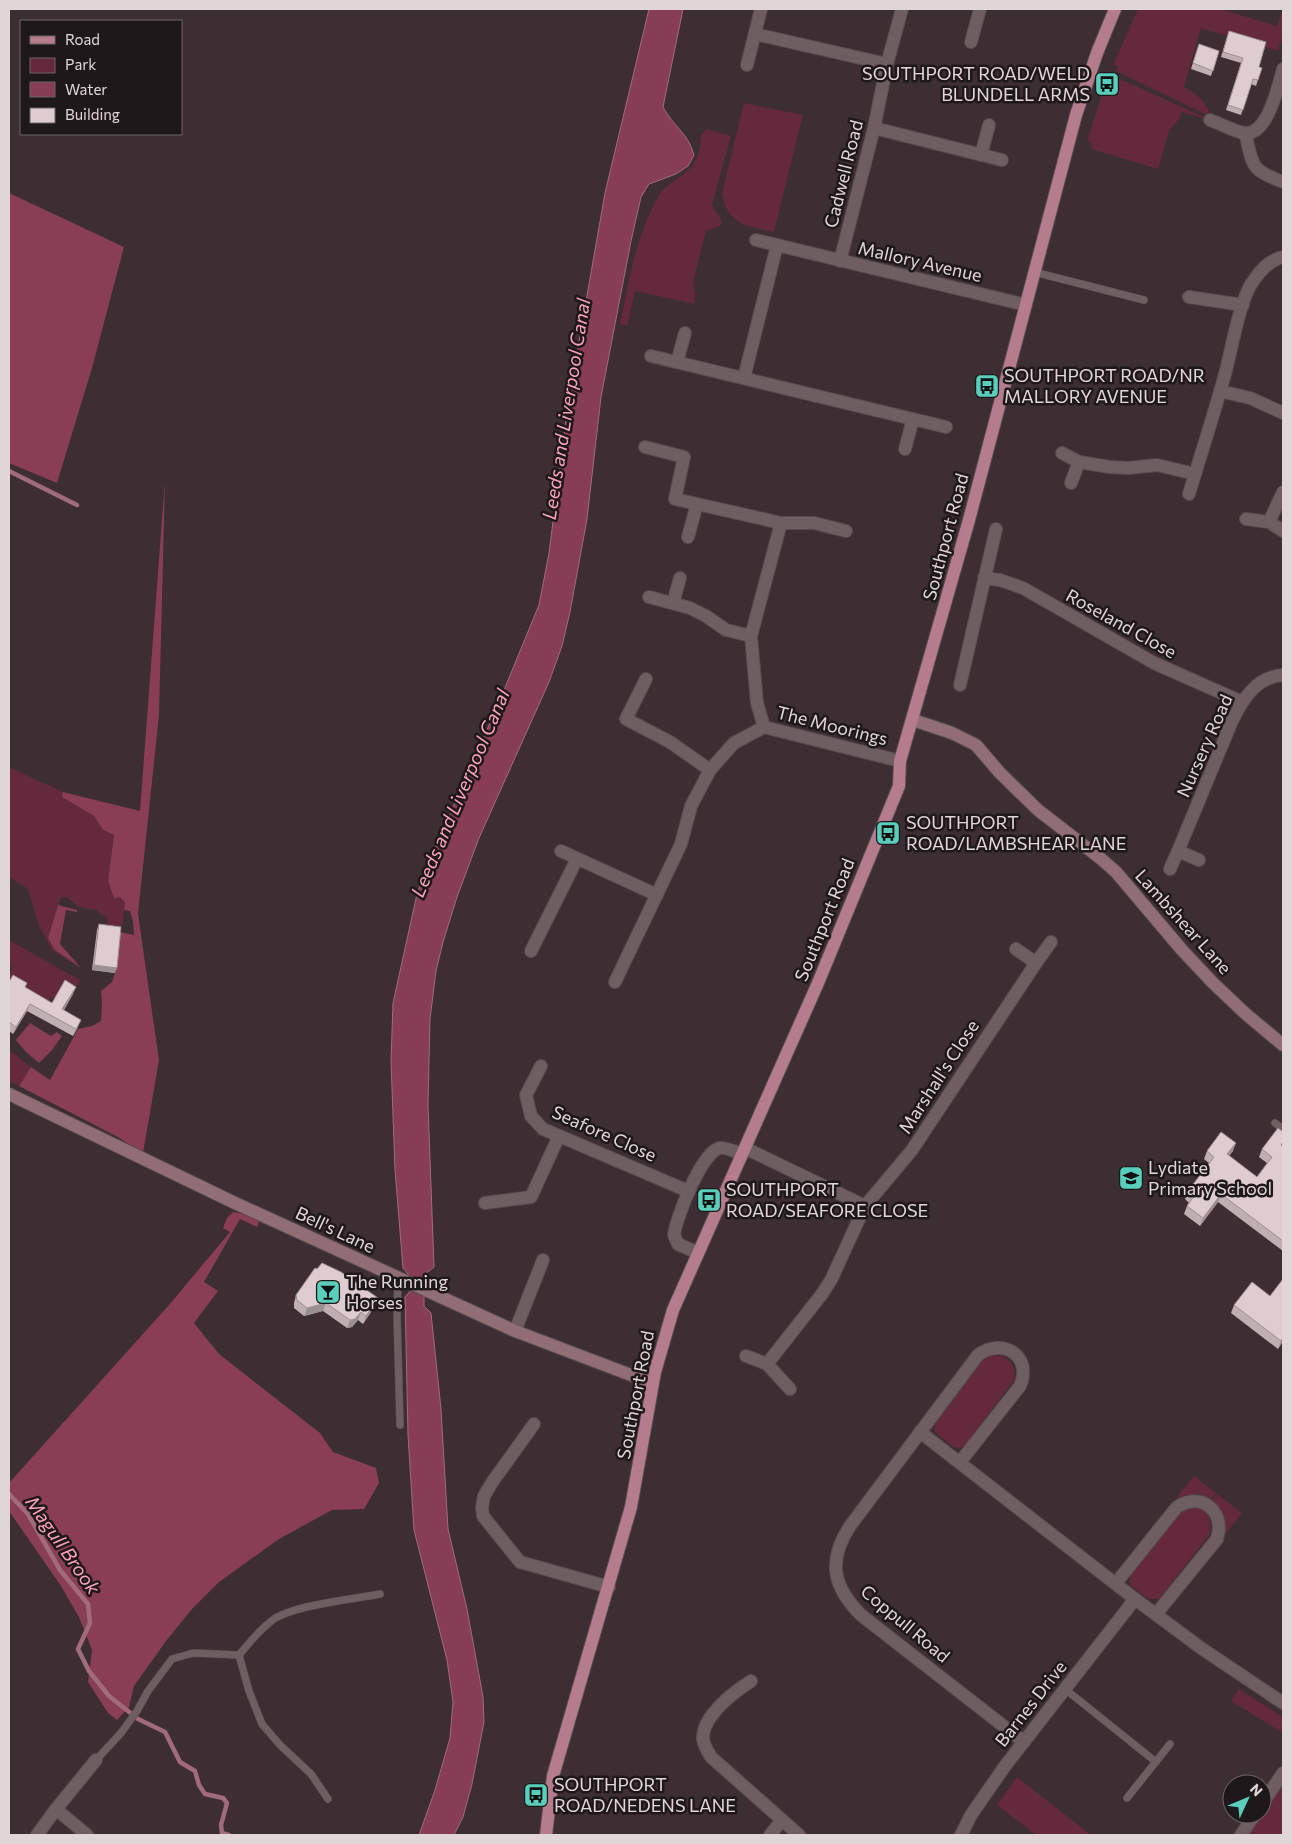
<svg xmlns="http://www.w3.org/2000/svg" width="1292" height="1844" viewBox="0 0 1292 1844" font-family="Commissioner,sans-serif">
	<rect width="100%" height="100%" fill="#3c2e32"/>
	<g fill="#64293c">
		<path d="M1138 9H1220L1277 26 1283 9V34L1278 51 1201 28 1184 87C1196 93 1202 99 1209 110L1207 115 1116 71 1118 66 1113 65Z"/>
		<polygon points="1109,74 1206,118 1206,119 1182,112 1179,119 1169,131 1158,169 1091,149 1092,143 1087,141 1104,88 1108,90 1111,81 1108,79"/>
		<path d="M744 103 803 115 774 232C748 227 726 224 722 193Z"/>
		<path d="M707 129 731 136 712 205 722 221 720 226 706 231 693 282 695 294 694 304 635 291 627 326 620 324C629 280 636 235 659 195 662 189 668 186 673 182 691 170 702 158 700 136Z"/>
		<polygon points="9,767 63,792 63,797 94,816 103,830 114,835 108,881 125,902 123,925 121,925 120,928 108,927 107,917 101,915 97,910 78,907 68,898 61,897 48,937 55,950 81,969 52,950 39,926 28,889 9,877"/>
		<polygon points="9,940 80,980 73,994 56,1000 51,997 47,1003 10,979 9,981 9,975 12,969 9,962"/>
		<polygon points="9,1050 31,1067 19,1086 9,1081"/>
		<path d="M993 1355C1008 1355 1017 1365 1014 1380L965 1445 961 1448 953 1447 935 1432V1424L982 1361Z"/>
		<path d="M1194 1476 1216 1493 1211 1499C1198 1491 1189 1494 1175 1499Z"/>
		<polygon points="1217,1494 1242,1513 1223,1537 1223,1515 1212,1500"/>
		<path d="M1190 1507C1207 1508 1214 1519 1209 1535L1159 1599H1149L1130 1585V1576L1181 1510Z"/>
		<polygon points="1239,1689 1283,1717 1283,1733 1231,1701"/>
		<polygon points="1017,1777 1091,1835 1036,1835 997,1805"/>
		<polygon points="1283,1782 1283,1835 1249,1835"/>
	</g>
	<g fill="#893e56">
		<polygon points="9,193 124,247 92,368 57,483 9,463"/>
		<polygon points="165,480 159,715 138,914 159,1060 143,1153 116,1136 19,1086 31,1067 50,1080 78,1029 92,1026 101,1021 102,1003 101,991 112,982 115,973 120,932 134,935 133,921 130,911 124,910 125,902 120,897 114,898 108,881 114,835 103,830 94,816 62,797 63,792 140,811"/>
		<polygon points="58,905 77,910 77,912 66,910 60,944 81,968 55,950 48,938"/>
		<polygon points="30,1023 51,1036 57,1032 62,1036 52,1050 39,1063 26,1052 16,1040"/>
		<polygon points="233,1212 245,1214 259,1222 257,1227 240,1219 204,1282 218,1291 194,1323 219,1354 320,1433 333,1452 376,1468 379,1483 364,1509 332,1510 279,1539 219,1582 192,1609 166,1641 134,1686 129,1707 117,1720 108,1713 88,1682 92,1650 79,1617 61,1586 9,1511 9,1483 169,1305 230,1232 223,1228 227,1218"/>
	</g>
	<path fill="#873d55" stroke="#a26b7c" d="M649 9H683L663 107C672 125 689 134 694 155L688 166 676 174 649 184 641 197 631 241 601 397 587 519 570 612 562 646 549 682 479 838 457 897 443 942 436 971 430 1019 428 1105 434 1267 424 1275V1306L431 1313 441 1409 448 1529 467 1609 483 1697 484 1722 472 1784 463 1817 454 1835H419L435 1790 450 1738 453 1702 447 1660 414 1530 408 1435 405 1297 412 1289 413 1280 403 1268 395 1170 391 1061 393 1003 417 894 439 839 497 707 539 605 549 553 568 404 605 193Z"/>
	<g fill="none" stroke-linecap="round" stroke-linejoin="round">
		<g stroke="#a26b7c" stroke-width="4.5">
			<polyline points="9,471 77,505"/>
			<polyline points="9,1494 28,1514 60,1570 88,1604 90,1623 78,1649 89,1671 109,1696 138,1719 165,1732 180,1762 195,1771 199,1785 205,1794 223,1798 227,1803 221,1825 222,1833 229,1835"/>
		</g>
		<defs>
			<g id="lane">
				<polyline points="1034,272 1144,300"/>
				<polyline points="1275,1123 1283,1129"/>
				<polyline points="398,1278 397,1315 400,1425"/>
				<polyline points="239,1655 249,1691 262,1724 280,1745 311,1774 328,1799"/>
				<polyline points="1065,1689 1156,1762"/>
				<path d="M96 1760 121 1733 137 1711 148 1691 172 1659 193 1653 239 1655C250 1642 260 1629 274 1619 295 1605 354 1599 380 1594"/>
				<polyline points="1127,1798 1170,1744"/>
			</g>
			<g id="street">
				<polyline points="755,34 887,64"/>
				<polyline points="971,42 980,9"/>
				<polyline points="747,65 761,9"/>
				<path d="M1210 120C1221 124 1233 131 1244 133 1268 136 1278 86 1283 69"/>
				<polyline points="874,128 1002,160"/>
				<path d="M1245 133C1254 167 1249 169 1283 182"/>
				<polyline points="981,155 989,125"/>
				<polyline points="756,240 1026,305"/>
				<polyline points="840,261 874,128 887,64 902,9"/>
				<polyline points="1189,297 1243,305"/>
				<polyline points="651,356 946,427"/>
				<polyline points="677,362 685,333"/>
				<polyline points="744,378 777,245"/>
				<polyline points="1220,391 1250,398 1283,413"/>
				<polyline points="645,447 684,457 675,499 781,523 814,523 846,531"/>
				<polyline points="905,449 913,419"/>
				<polyline points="1062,453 1079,462 1071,483"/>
				<polyline points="1079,462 1110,467 1128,468 1157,465 1195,474"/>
				<path d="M1189 494C1201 454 1214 414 1225 374 1232 348 1238 309 1250 286 1258 273 1268 260 1283 257"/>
				<polyline points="1246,519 1269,522 1283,531"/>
				<polyline points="1269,522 1283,492"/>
				<polyline points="688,537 697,504"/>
				<polyline points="984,578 1000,580 1023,588 1154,663 1242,702"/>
				<polyline points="649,597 690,608 706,616 726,630 751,636"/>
				<polyline points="673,603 680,578"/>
				<polyline points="646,679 626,719 670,742 710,770"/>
				<polyline points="960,685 996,529"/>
				<polyline points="764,727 757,703 751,636 781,523"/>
				<polyline points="561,851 657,895"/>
				<path d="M1178 851 1232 721C1243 699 1256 677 1283 675"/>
				<polyline points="1170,869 1178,851 1199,860"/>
				<polyline points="1016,949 1036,963 1051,942"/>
				<polyline points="531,951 577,859"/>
				<polyline points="615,982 681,844 691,806 710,770 734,743 764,727 900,761"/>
				<polyline points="541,1066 526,1095 531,1116 543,1129 688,1191"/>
				<polyline points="745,1148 865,1206"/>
				<polyline points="485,1203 531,1197 559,1136"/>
				<path d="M698 1253 678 1244 674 1235C676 1218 702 1151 720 1148 726 1147 736 1152 742 1154"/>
				<polyline points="515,1331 543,1260"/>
				<polyline points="746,1356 767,1364 790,1389"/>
				<polyline points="767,1364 822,1294 831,1280 865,1206 912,1150 1036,963"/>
				<polyline points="534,1424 493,1481 484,1496 482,1508 483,1516 520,1562 609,1587"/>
				<polyline points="920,1432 1135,1599 1201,1648 1283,1703"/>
				<path d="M960 1462 1020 1386C1033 1356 1003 1337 978 1355L850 1526C827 1561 833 1587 861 1615L1024 1742"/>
				<path d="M1116 1583 1176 1508C1200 1490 1226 1511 1217 1539L1156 1614"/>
				<path d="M751 1681C734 1692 702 1716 703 1739 704 1746 708 1752 711 1757L799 1835"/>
				<polyline points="1262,1804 1283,1773"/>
				<polyline points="56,1809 87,1835"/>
				<polyline points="37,1835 56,1809 96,1760"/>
				<polyline points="770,1835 782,1820"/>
				<polyline points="961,1835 971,1815 1005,1766 1135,1599"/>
				<polyline points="1241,1835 1255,1814"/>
			</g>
			<g id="secondary">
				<polyline points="913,720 952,733 976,745 1000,773 1038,810 1100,858 1116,872 1182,950 1213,983 1247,1015 1283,1045"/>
				<polyline points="9,1094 235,1203 515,1331 652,1383"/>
			</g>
			<polyline id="primary" points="546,1835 553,1776 631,1507 655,1372 673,1310 818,983 899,786 900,761 969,520 1076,115 1097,53 1115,9"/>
		</defs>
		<use href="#lane" stroke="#584c4f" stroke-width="8"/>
		<use href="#street" stroke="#584c4f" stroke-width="14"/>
		<use href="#secondary" stroke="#584c4f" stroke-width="14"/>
		<use href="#primary" stroke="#584c4f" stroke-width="14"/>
		<use href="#lane" stroke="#6e5d61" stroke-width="7"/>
		<use href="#street" stroke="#6e5d61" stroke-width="12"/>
		<use href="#secondary" stroke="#916d76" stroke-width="12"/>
		<use href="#primary" stroke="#b57d8c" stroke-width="12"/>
	</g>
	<g fill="#bfafb3">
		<polygon points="1227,37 1259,67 1258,80 1256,86 1251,84 1241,115 1226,110 1241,63 1221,57"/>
		<polygon points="1199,44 1219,51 1211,76 1191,69"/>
		<polygon points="99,924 115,973 92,970 97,930"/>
		<polygon points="9,982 52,1003 73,994 64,1010 78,1027 73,1036 27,1011 13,1034 9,1031"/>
		<polygon points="1283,1147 1283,1251 1218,1202 1200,1226 1184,1214 1187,1206 1189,1203 1185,1199 1188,1191 1209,1163 1204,1159 1207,1151 1233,1151 1229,1156 1257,1177 1267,1163 1259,1157 1262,1149"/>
		<polygon points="296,1295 375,1306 363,1324 358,1320 352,1327 347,1328 323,1311 304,1316 294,1308 294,1303"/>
		<polygon points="1270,1296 1283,1341 1278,1349 1231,1313 1234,1305"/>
	</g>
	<g fill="#9b8f92">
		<polygon points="94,965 117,968 115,973 92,970"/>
		<polygon points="76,987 73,994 60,1016 62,1009"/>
		<polygon points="30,1004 27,1011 13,1034 16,1027"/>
		<polygon points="81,1020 78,1027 73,1036 76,1029"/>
		<polygon points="1236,1143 1233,1151 1224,1162 1227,1154"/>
		<polygon points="1221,1194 1218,1202 1200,1226 1203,1218"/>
		<polygon points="378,1298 375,1306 363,1324 366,1316"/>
		<polygon points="326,1303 323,1311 304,1316 307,1308"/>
		<polygon points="361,1312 358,1320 352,1327 347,1328 350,1320"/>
		<polygon points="1283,1337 1283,1341 1278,1349 1281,1341"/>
	</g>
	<g fill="#deccd0" stroke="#9b8f92">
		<polygon points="1229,31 1266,42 1259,67 1262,68 1258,80 1253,79 1243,110 1228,105 1243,58 1223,52"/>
		<polygon points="1199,44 1219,51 1213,71 1193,63"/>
		<polygon points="99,924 121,927 117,968 94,965"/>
		<polygon points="13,975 27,983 25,987 52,1003 65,980 76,987 62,1009 81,1020 76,1029 30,1004 16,1027 9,1022 9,982"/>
		<polygon points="1278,1128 1283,1132 1283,1142 1281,1145 1283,1147 1283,1199 1282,1200 1283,1201 1283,1241 1221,1194 1203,1218 1187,1206 1194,1196 1188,1191 1214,1157 1207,1151 1221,1132 1236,1143 1227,1154 1257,1177 1272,1157 1262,1149"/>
		<polygon points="322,1263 341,1272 378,1298 366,1316 361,1312 355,1319 350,1320 326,1303 307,1308 297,1300 296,1295 315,1268 317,1269"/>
		<polygon points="1283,1279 1283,1337 1281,1341 1234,1305 1252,1282 1270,1296"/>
	</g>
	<defs>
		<symbol id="bus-square" viewBox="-11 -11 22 22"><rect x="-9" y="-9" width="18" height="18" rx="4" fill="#5acebc" stroke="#1f181a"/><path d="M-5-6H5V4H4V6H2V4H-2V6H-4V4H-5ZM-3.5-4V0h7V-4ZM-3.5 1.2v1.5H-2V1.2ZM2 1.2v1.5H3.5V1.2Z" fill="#111"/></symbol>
		<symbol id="school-square" viewBox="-11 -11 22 22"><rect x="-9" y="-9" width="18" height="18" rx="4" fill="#5acebc" stroke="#1f181a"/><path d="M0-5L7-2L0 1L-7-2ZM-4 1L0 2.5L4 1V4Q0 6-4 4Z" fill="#111"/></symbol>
		<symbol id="bar-square" viewBox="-11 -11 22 22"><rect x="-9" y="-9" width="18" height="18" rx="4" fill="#5acebc" stroke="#1f181a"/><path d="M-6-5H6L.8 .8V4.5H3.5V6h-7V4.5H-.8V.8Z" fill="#111"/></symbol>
	</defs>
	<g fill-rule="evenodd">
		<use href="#bus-square" x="1093" y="70" width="28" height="28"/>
		<use href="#bus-square" x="973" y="372" width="28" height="28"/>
		<use href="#bus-square" x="874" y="819" width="28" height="28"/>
		<use href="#school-square" x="1117" y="1164" width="28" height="28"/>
		<use href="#bus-square" x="695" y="1186" width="28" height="28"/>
		<use href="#bar-square" x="314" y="1278" width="28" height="28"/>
		<use href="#bus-square" x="522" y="1781" width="28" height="28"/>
	</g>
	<g text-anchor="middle" stroke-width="5" stroke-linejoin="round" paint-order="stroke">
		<g font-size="18" fill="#e0d6d8" stroke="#1f181a" text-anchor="start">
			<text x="1090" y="80" text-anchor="end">SOUTHPORT ROAD/WELD<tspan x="1090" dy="21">BLUNDELL ARMS</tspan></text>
			<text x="1004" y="382">SOUTHPORT ROAD/NR<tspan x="1004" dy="21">MALLORY AVENUE</tspan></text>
			<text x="906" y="829">SOUTHPORT<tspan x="906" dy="21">ROAD/LAMBSHEAR LANE</tspan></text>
			<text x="1148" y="1174">Lydiate<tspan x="1148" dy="21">Primary School</tspan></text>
			<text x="726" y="1196">SOUTHPORT<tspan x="726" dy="21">ROAD/SEAFORE CLOSE</tspan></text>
			<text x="346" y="1288">The Running<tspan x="346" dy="21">Horses</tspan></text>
			<text x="554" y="1791">SOUTHPORT<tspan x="554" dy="21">ROAD/NEDENS LANE</tspan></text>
		</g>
		<g font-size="18" fill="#e0d6d8" stroke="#1f181a">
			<text transform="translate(844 174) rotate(-76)" y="6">Cadwell Road</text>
			<text transform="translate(920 262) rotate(13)" y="6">Mallory Avenue</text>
			<text transform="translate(946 537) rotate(-75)" y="6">Southport Road</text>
			<text transform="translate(1121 624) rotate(29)" y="6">Roseland Close</text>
			<text transform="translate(832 726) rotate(14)" y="6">The Moorings</text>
			<text transform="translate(1205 746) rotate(-66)" y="6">Nursery Road</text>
			<text transform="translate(825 920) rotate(-68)" y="6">Southport Road</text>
			<text transform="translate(1183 922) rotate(48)" y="6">Lambshear Lane</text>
			<text transform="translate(939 1077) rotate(-57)" y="6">Marshall's Close</text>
			<text transform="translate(604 1134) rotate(24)" y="6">Seafore Close</text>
			<text transform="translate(335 1230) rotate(25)" y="6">Bell's Lane</text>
			<text transform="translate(636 1395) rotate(-79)" y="6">Southport Road</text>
			<text transform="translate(905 1624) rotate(40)" y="6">Coppull Road</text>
			<text transform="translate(1031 1704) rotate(-52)" y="6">Barnes Drive</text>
		</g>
		<g font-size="19" font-style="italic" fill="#fba3bb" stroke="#1f181a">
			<text transform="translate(566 409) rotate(-81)" y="7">Leeds and Liverpool Canal</text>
			<text transform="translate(460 793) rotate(-67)" y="7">Leeds and Liverpool Canal</text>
			<text transform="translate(63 1545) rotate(55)" y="7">Magull Brook</text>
		</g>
	</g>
	<rect width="1292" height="1844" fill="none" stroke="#e0d6d8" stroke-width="20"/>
	<rect x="20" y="20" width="162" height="115" fill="#1f181a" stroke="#6c6466"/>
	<rect x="30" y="36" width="25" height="8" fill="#b57d8c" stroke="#6c6466"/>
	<text x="65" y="45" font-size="15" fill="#e0d6d8">Road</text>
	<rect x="30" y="58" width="25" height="15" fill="#64293c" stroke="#6c6466"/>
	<text x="65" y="70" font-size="15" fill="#e0d6d8">Park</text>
	<rect x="30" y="82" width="25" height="15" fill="#873d55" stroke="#6c6466"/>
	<text x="65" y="95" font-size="15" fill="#e0d6d8">Water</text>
	<rect x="30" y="108" width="25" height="15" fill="#deccd0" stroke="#6c6466"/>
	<text x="65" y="120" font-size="15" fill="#e0d6d8">Building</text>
	<g transform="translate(1247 1799) rotate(46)"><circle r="24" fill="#1f181a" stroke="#6c6466"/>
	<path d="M0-4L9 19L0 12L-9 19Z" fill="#5acebc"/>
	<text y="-8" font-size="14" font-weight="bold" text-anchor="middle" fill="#e0d6d8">N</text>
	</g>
</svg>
